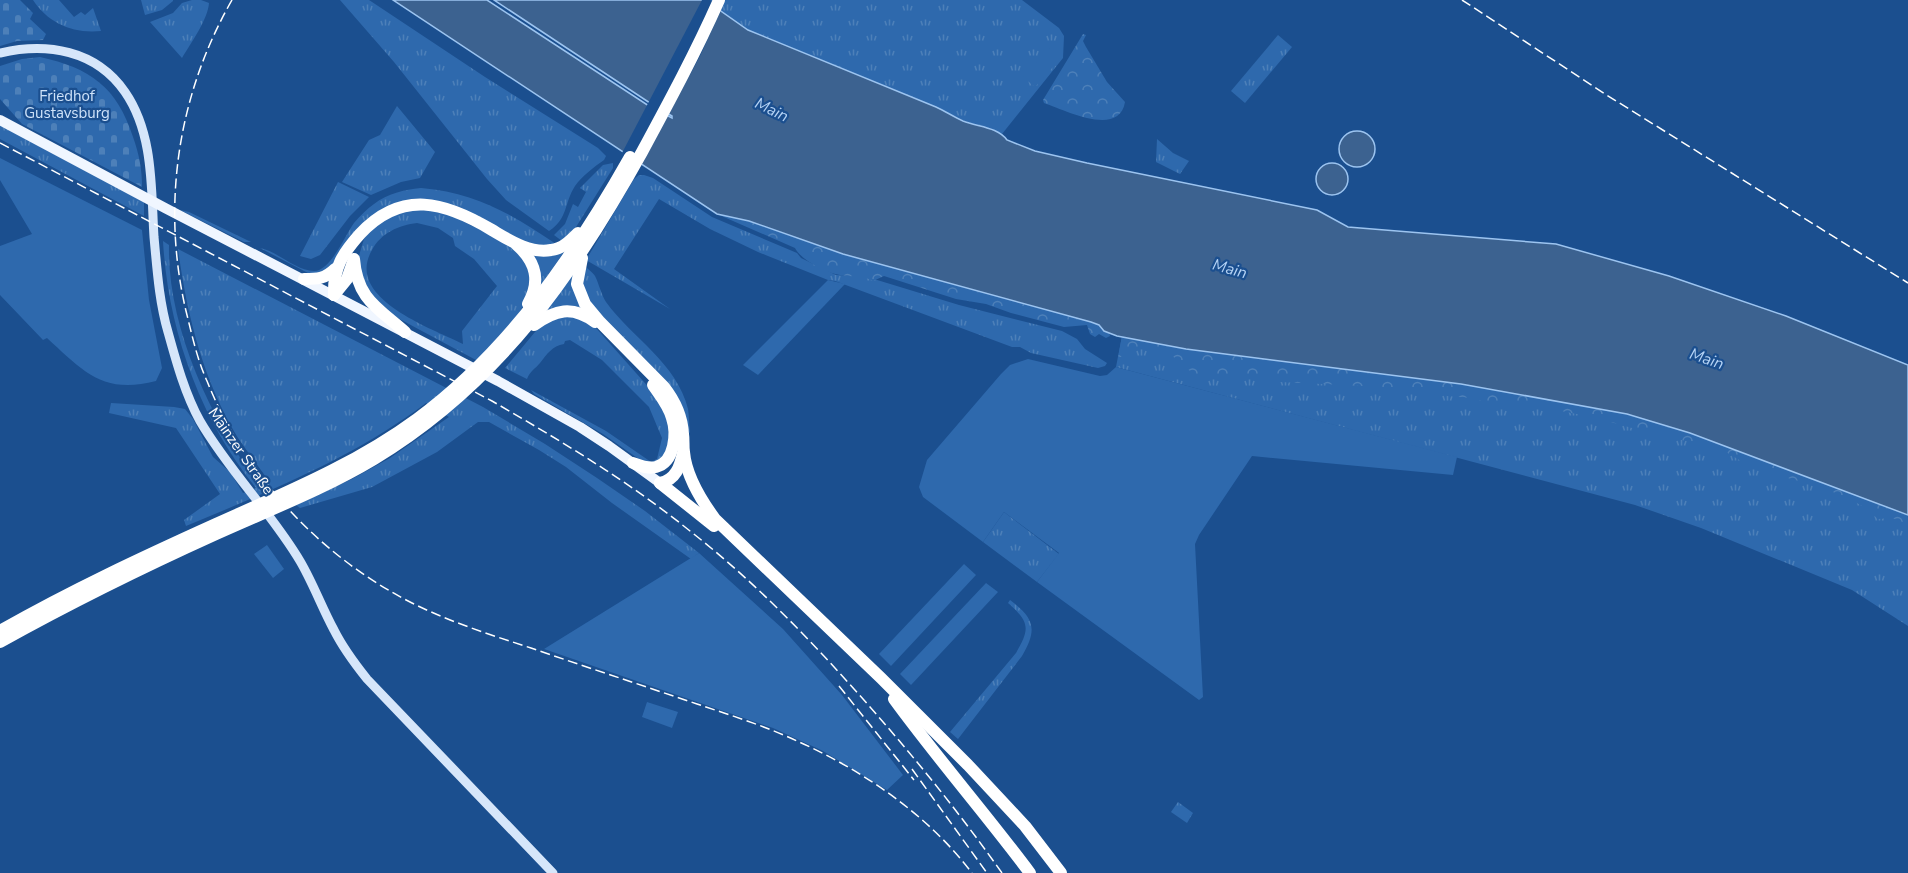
<svg xmlns="http://www.w3.org/2000/svg" width="1908" height="873" viewBox="0 0 1908 873" font-family="'Nunito Sans',sans-serif">
	<defs>
		<pattern id="grass-tufts" width="24" height="20" patternUnits="userSpaceOnUse" patternTransform="scale(1.5)"><rect width="24" height="20" fill="#2e69ad"/><path d="M3 7l-1-3M5 7V3M7 7l1-3M15 17l-1-3M17 17v-4M19 17l1-3" fill="none" stroke="#4d80b9"/></pattern>
		<pattern id="forest-crowns" width="20" height="18" patternUnits="userSpaceOnUse" patternTransform="scale(1.5)"><rect width="20" height="18" fill="#2e69ad"/><path d="M2 6a3 3 0 1 1 6 0M12 15a3 3 0 1 1 6 0" fill="none" stroke="#4d80b9"/></pattern>
		<pattern id="cemetery-stones" width="16" height="16" patternUnits="userSpaceOnUse" patternTransform="scale(1.5)"><rect width="16" height="16" fill="#2e69ad"/><path d="M2 7V4a2 2 0 0 1 4 0v3zM10 15v-3a2 2 0 0 1 4 0v3z" fill="#4d80b9"/></pattern>
	</defs>
	<rect width="100%" height="100%" fill="#1b4f8f"/>
	<g fill="url(#grass-tufts)" fill-rule="evenodd">
		<path d="M33 0H59L74 17 81 12 85 15 93 8 101 31C73 34 48 23 33 0Z"/>
		<polygon points="141,0 173,0 173,1 162,10 145,15"/>
		<path d="M192 0H201L209 3C208 19 191 43 182 58L150 22 173 13 182 3Z"/>
		<path d="M340 0H369L485 77 598 148 606 156 604 160C594 167 582 176 575 186 564 203 568 219 549 231L506 200 487 179 394 62Z"/>
		<polygon points="705,0 1022,0 1059,28 1064,36 1063,58 1002,134 965,121 936,107 748,30"/>
		<polygon points="1278,35 1292,47 1245,103 1231,91"/>
		<polygon points="397,106 435,152 420,178 401,182 371,195 342,182 369,140 380,135"/>
		<polygon points="0,125 144,202 144,216 0,139"/>
		<polygon points="1157,139 1173,153 1189,161 1180,174 1156,162"/>
		<polygon points="613,163 613,168 576,227 562,241 554,235 565,224 573,204 578,207 586,192 580,188 603,165"/>
		<polygon points="639,175 644,175 653,178 712,217 797,253 801,258 836,275 864,276 959,305 1062,331 1077,339 1085,349 1107,363 1105,366 1098,368 1031,353 1020,347 1012,347 835,281 828,280 758,252 710,229 659,199 614,269 670,309 586,260 634,179"/>
		<polygon points="338,182 369,197 350,216 320,255 311,259 300,256"/>
		<path d="M421 188C477 193 511 214 556 244L553 246 527 244 454 206 378 212 358 228 331 268 315 274 308 273 260 248C277 251 296 271 314 271 331 271 345 235 354 223 360 216 367 209 374 204 388 193 404 190 421 188Z"/>
		<path d="M406 208 442 211 509 244 531 268 529 295 520 312 483 355 476 360 394 316 380 306 362 282 358 259 364 239 376 223ZM417 223 438 228 453 238 455 246 474 259 497 286 462 331 463 344C431 328 344 298 372 250 381 233 399 225 417 223Z"/>
		<polygon points="180,210 189,212 251,242 244,242"/>
		<path d="M163 241 169 245C167 327 212 423 261 487L270 483C260 468 248 453 238 438 203 380 187 315 178 249L483 407 545 444 597 478 645 511 699 553 691 559 612 503 566 467 539 450 489 422H478L437 452 372 487 300 508 296 505 352 479 390 458 449 417 426 403C353 458 270 491 186 526L184 520 220 494 176 428 109 413 111 403 174 407 185 409 193 419 213 457 230 472 243 493 256 488C200 419 168 330 163 241Z"/>
		<polygon points="568,246 535,294 533,252"/>
		<path d="M585 266C588 269 593 273 595 276 599 284 601 294 606 302 632 338 677 363 688 409 689 416 689 424 690 432L688 435 683 420 606 326 582 292Z"/>
		<polygon points="575,270 583,306 579,310 537,322"/>
		<path d="M570 314 596 328 652 391 667 416 670 447 663 461 646 464 603 434 534 394 531 390 606 431 651 462 657 459 662 438 649 407 602 360 570 340 565 341 564 344C552 346 547 354 540 363 535 369 530 371 527 379L505 368 535 332 546 322Z"/>
		<polygon points="1122,336 1461,384 1627,414 1908,515 1908,626 1852,590 1701,528 1635,505 1116,367"/>
		<polygon points="1004,512 1059,554 1037,582 983,542"/>
		<path d="M1010 600C1034 618 1038 629 1022 656L958 739 950 732 1016 653C1030 629 1030 622 1008 603Z"/>
		<polygon points="1178,802 1193,813 1187,823 1171,812"/>
	</g>
	<g fill="url(#forest-crowns)">
		<path d="M1083 34 1086 35 1083 41 1086 47 1107 82 1125 102C1119 138 1065 110 1044 103L1043 100Z"/>
		<path d="M717 214 749 221 843 254 1091 322 1099 325 1102 330 1109 332 1110 336 1106 338 1099 334 1095 337 1090 334 1087 325 1064 327 1011 313 986 304 956 299 884 276 873 281C861 275 852 277 840 275 826 273 801 260 795 248Z"/>
		<polygon points="1122,336 1186,349 1461,384 1627,414 1690,433 1902,512 1908,515 1908,524 1892,518 1878,519 1864,507 1844,496 1813,485 1763,471 1753,461 1741,461 1726,452 1698,446 1692,442 1661,436 1653,431 1632,428 1593,417 1539,407 1504,403 1489,403 1471,398 1447,396 1406,388 1280,382 1243,377 1216,377 1196,374 1183,367 1168,351 1146,346 1140,349 1128,349 1125,355 1118,358"/>
	</g>
	<g fill="url(#cemetery-stones)">
		<polygon points="0,0 20,0 33,13 30,19 46,34 43,40 17,41 0,46"/>
		<path d="M40 57C90 68 117 87 133 137 139 154 142 169 142 187L22 124 0 99V66L22 59Z"/>
	</g>
	<g fill="#2e69ad">
		<polygon points="1050,48 1061,58 1035,87 1023,77"/>
		<path d="M0 158 142 230 149 300 162 368 156 381C103 395 83 371 47 338L43 340 0 295V246L32 234 0 180Z"/>
		<polygon points="828,280 845,284 758,375 743,365"/>
		<polygon points="1028,359 1100,376 1107,375 1116,367 1457,457 1453,475 1252,456 1199,535 1195,544 1203,697 1199,700 1037,582 1059,553 1004,512 983,542 923,497 919,487 927,460 1001,374 1010,365"/>
		<polygon points="267,545 284,569 273,578 254,554"/>
		<polygon points="699,553 783,629 842,695 903,775 887,790 823,751 773,728 544,649"/>
		<polygon points="964,564 976,575 891,666 879,654"/>
		<polygon points="986,583 998,592 911,685 900,674"/>
		<polygon points="647,702 678,712 672,728 642,717"/>
	</g>
	<g fill="#3c6290" stroke="#9cc4f0" stroke-width="1.5">
		<path d="M393 0H487L649 106 672 118V116L653 105 494 0H705L748 30 936 107C945 111 954 117 963 121 978 127 998 127 1007 140L1035 151 1087 163 1317 210 1348 227 1556 244 1669 276 1786 316 1908 365V515L1690 433 1627 414 1461 384 1186 349 1117 336 1104 331 1099 325 1091 322 843 254 749 221 717 214Z"/>
		<circle cx="1357" cy="149" r="18"/>
		<circle cx="1332" cy="179" r="16"/>
	</g>
	<polygon fill="#1b4f8f" points="702,0 710,0 722,8 700,56 641,166 622,153"/>
	<g fill="none" stroke-linecap="round" stroke-linejoin="round">
		<path stroke="#d6e6fa" stroke-width="9" d="M0 53C47 42 96 50 125 92 154 134 151 189 154 237 157 269 159 301 168 332 176 361 185 394 200 421 229 471 271 512 300 561 313 583 322 608 334 630 343 648 355 664 367 679L553 873"/>
		<polyline stroke="#f0f6ff" stroke-width="10" points="0,120 165,208 498,381 580,427 609,446 660,483"/>
		<g stroke="#fff" stroke-width="12">
			<path d="M517 245C536 262 541 281 528 304"/>
			<path d="M582 258 577 284 585 304 600 322 664 387C675 401 682 416 683 434 684 440 683 446 684 452 686 476 701 500 715 519L881 678 968 765 1025 826 1061 873"/>
			<path d="M354 259C357 299 378 308 405 332"/>
			<path d="M304 279C317 279 325 279 335 269"/>
			<path d="M334 295C333 268 343 253 360 234 402 189 445 202 492 230 509 240 530 254 551 250 562 249 570 241 578 233"/>
			<polyline points="334,295 347,279 353,262"/>
			<path d="M534 325C555 310 572 305 595 322"/>
			<path d="M633 463C641 466 648 469 656 467 675 462 677 433 672 418 669 406 660 395 653 385"/>
			<polyline points="660,483 714,526"/>
			<path d="M660 483C676 480 680 466 683 453"/>
			<path d="M0 631C70 591 143 557 216 524 285 493 356 464 417 419 509 351 574 256 630 157"/>
			<path d="M0 642C70 603 143 567 216 534 269 510 324 489 374 459 498 384 573 276 642 152 669 102 696 52 719 0"/>
			<path d="M894 699C937 758 986 814 1030 873"/>
		</g>
		<g stroke="#fff" stroke-width="1.5" stroke-dasharray="10 4.5" stroke-linecap="butt">
			<path d="M232 0C178 94 161 205 186 311 192 335 197 359 207 381 245 476 321 557 412 603 450 622 491 635 531 648 586 667 641 685 697 704 730 715 765 726 797 741 864 771 928 815 972 873"/>
			<polyline points="1462,0 1605,94 1908,283"/>
			<path d="M0 143 492 401C561 441 628 481 690 531 750 578 803 632 854 689 907 748 956 808 1002 873"/>
			<polyline points="839,686 914,780"/>
			<polyline points="912,769 987,873"/>
		</g>
	</g>
	<g text-anchor="middle" stroke-width="4.5" stroke-linejoin="round" paint-order="stroke">
		<g font-size="15" fill="#cfe3fa" stroke="#1b4f8f">
			<text x="67" y="101">Friedhof<tspan x="67" dy="17">Gustavsburg</tspan></text>
		</g>
		<g font-size="15" fill="#fff" stroke="#1b4f8f">
			<text transform="translate(241 451) rotate(55)" y="5">Mainzer Straße</text>
		</g>
		<g font-size="16" font-style="italic" fill="#b5d3f5" stroke="#1b4f8f">
			<text transform="translate(772 109) rotate(26)" y="6">Main</text>
			<text transform="translate(1230 268) rotate(16)" y="6">Main</text>
			<text transform="translate(1707 358) rotate(19)" y="6">Main</text>
		</g>
	</g>
</svg>
